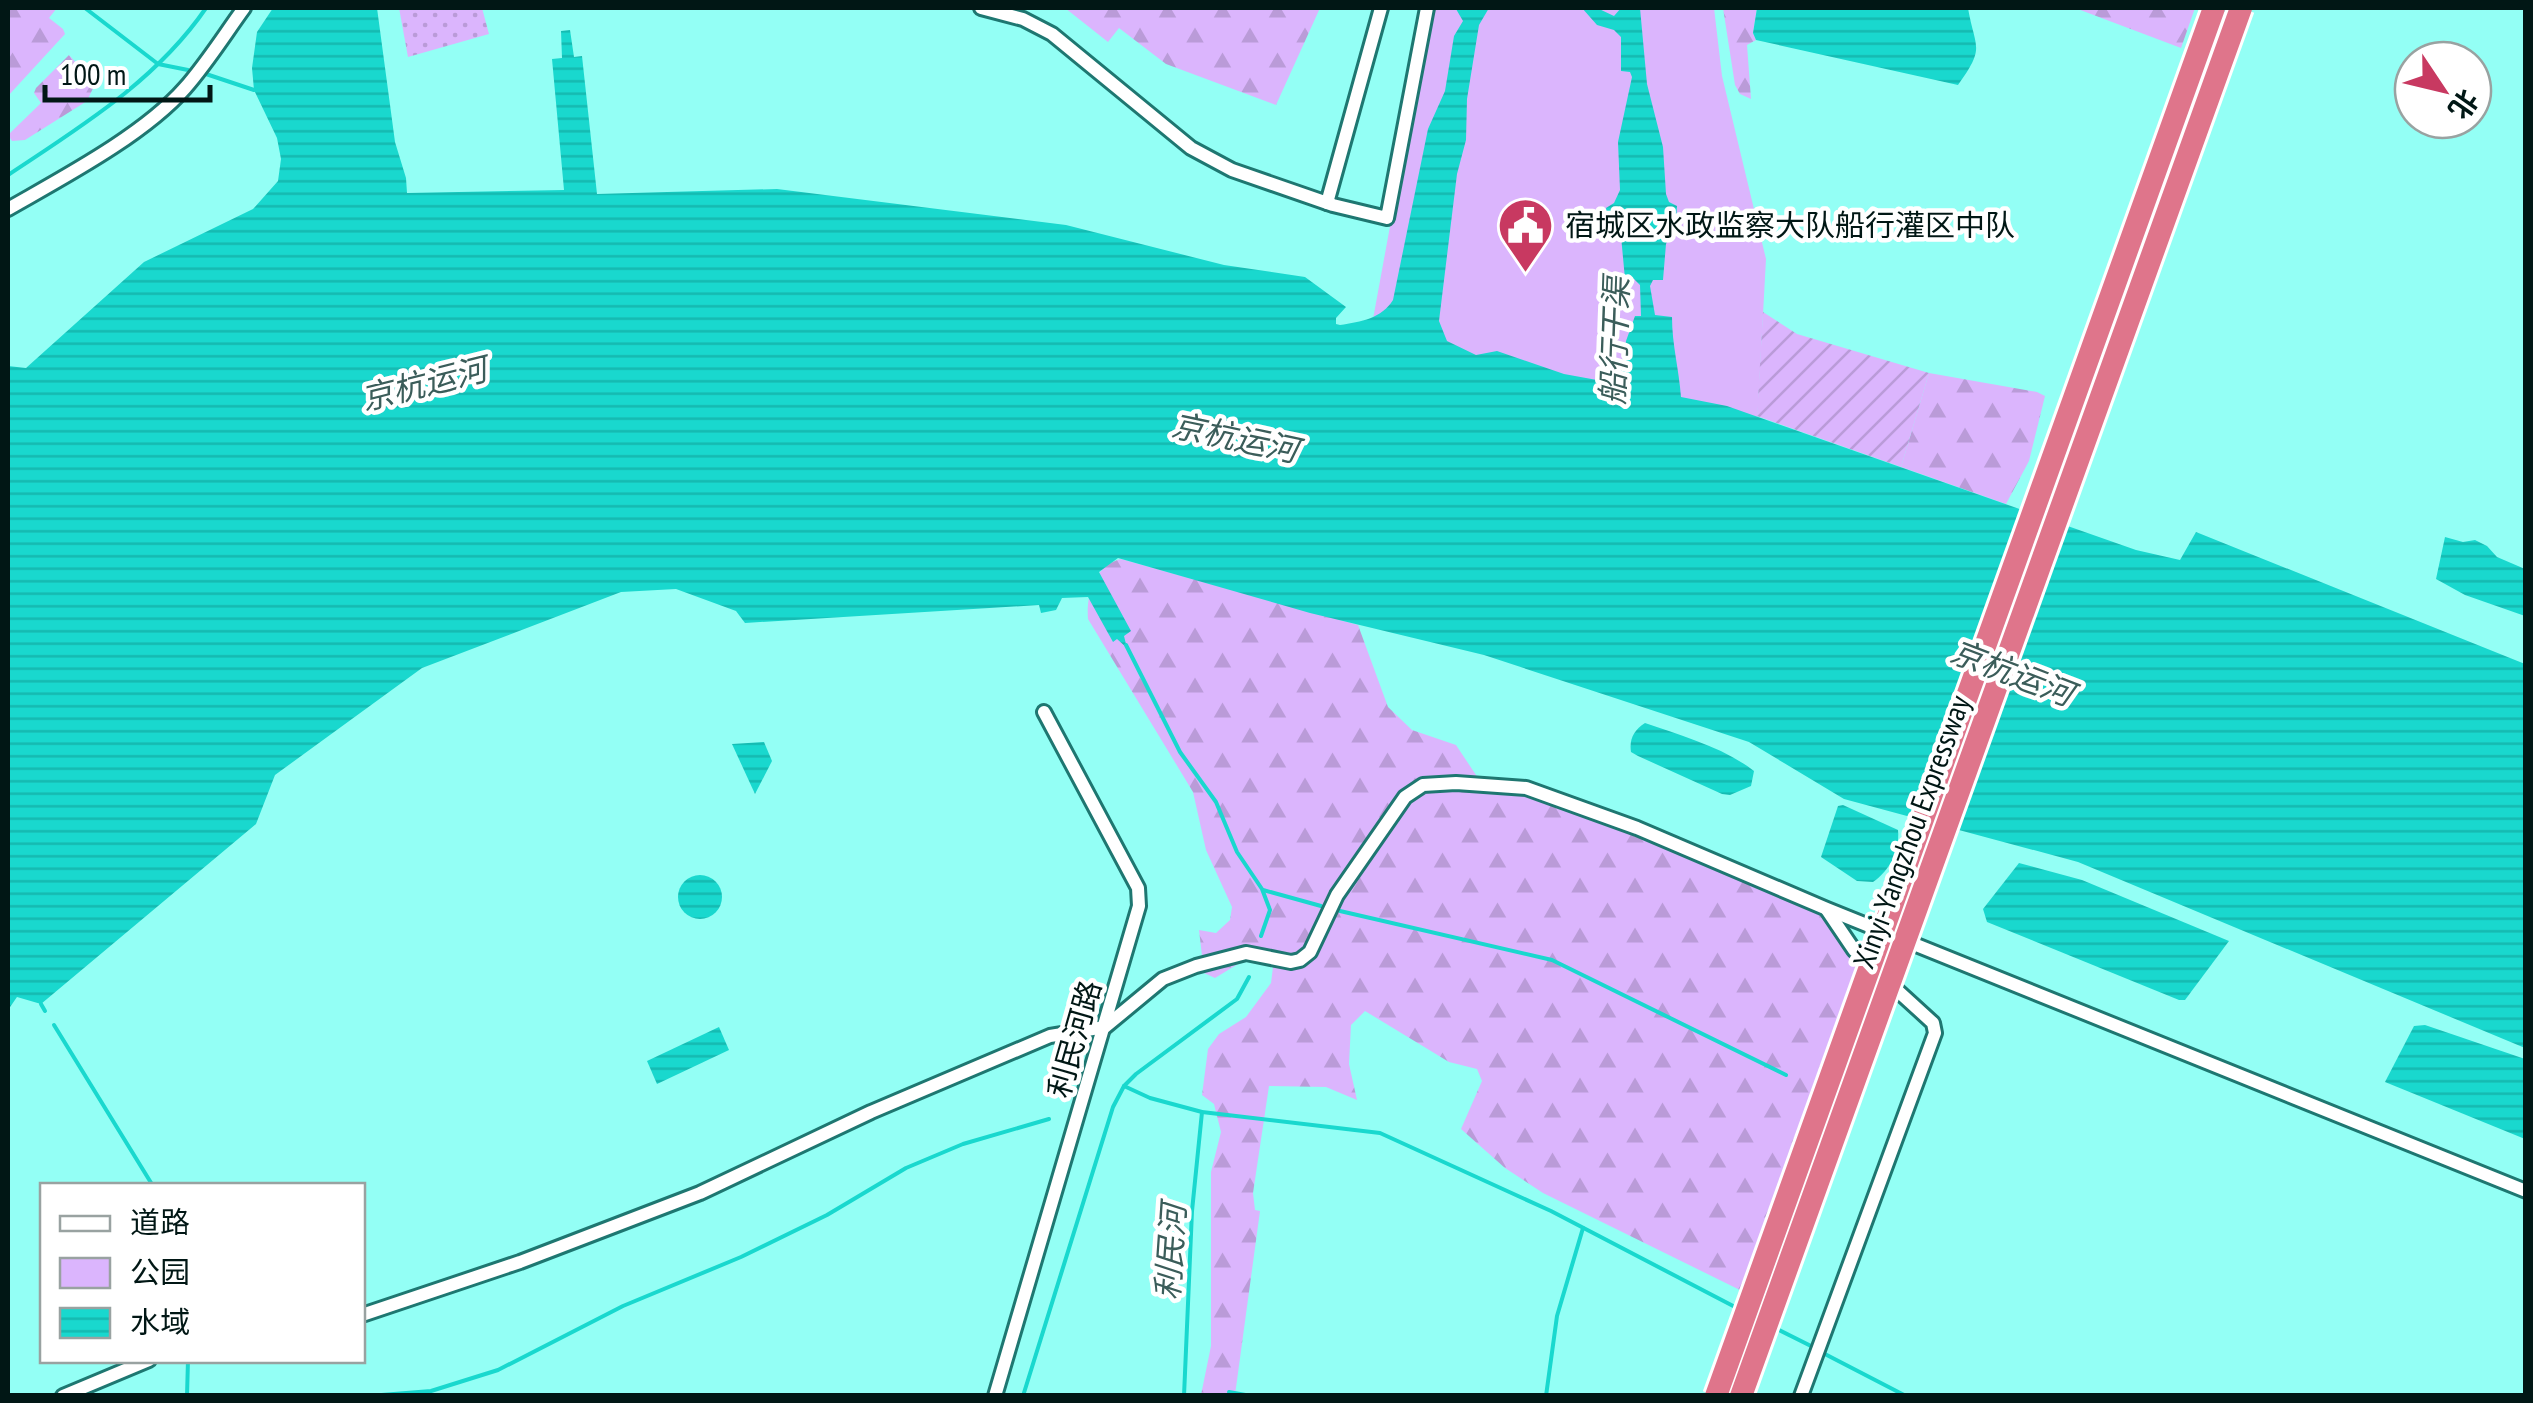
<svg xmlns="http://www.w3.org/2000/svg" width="2533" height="1403" viewBox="0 0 2533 1403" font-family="'PT Sans Narrow','Noto Sans SC',sans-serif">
	<defs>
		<pattern id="grass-dots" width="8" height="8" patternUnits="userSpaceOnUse" patternTransform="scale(2.5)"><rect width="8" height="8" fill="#dbb5fd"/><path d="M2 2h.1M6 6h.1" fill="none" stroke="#ba9bd8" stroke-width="1.8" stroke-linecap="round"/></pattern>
		<pattern id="forest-firs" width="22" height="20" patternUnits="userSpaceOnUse" patternTransform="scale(2.5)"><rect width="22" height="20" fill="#dbb5fd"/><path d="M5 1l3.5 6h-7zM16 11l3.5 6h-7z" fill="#ba9bd8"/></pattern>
		<pattern id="garden-furrows" width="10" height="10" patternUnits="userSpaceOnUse" patternTransform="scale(2.5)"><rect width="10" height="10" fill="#dbb5fd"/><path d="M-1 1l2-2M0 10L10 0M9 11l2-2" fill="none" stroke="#ba9bd8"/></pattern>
		<pattern id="water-rules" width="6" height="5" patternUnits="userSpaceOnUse" patternTransform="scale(2.5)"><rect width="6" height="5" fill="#19d8ce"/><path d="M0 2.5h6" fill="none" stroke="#15b9b0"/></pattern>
	</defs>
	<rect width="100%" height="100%" fill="#93fff5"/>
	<polygon fill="url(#grass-dots)" points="399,8 482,8 489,34 408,57"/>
	<g fill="url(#forest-firs)">
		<polygon points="8,8 57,8 49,18 63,29 65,34 8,96"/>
		<polygon points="1065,8 1320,8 1276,105 1166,64 1119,28 1108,42"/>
		<polygon points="1723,8 1757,8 1753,33 1756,40 1747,45 1751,99 1740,94 1735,85"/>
		<polygon points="2075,8 2195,8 2181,48"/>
		<polygon points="69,55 95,84 87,101 25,140 12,141 8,135 41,103 34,93 36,88"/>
		<polygon points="1929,373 2037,392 2045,396 2029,461 2006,504 1901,467"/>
		<path d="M1121 559 1358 625 1388 707 1412 730 1456 745 1482 784 1567 799 1649 826 1832 904 1862 951 1860 967 1744 1292 1543 1193 1505 1168 1461 1129 1482 1081 1477 1069 1449 1062 1365 1011 1351 1025 1349 1064 1357 1100 1326 1087 1269 1086 1253 1193 1255 1210 1260 1211 1235 1395H1201L1211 1346V1172L1221 1132 1214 1104 1202 1095 1208 1049 1219 1034 1246 1017 1271 983 1273 967 1243 961 1215 978 1204 973 1199 930 1216 933 1230 920 1232 907 1206 850 1193 792 1088 619C1086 594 1095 565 1121 559Z"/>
	</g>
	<polygon fill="#dbb5fd" points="1430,8 1714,8 1722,76 1766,259 1757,424 1369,341"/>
	<polygon fill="url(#garden-furrows)" points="1763,312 1797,334 1929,373 1901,467 1757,416"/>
	<g fill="url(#water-rules)">
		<path d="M273 8H377L395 142 406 178 407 193 564 190 552 59 562 58 561 31 570 30 574 57 582 56 597 194 777 189 1066 225 1224 265 1305 277 1346 307 1336 318V324L1340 325C1361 322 1382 318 1393 300L1428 129 1445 91 1454 36 1463 21 1456 9 1489 8 1479 25 1467 99 1466 140 1457 174 1439 321 1447 341 1476 355 1497 351 1564 374 1619 384 1626 341 1635 316H1641L1640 285 1634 279H1625L1621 236 1608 221 1606 208 1614 203 1620 190 1618 142 1632 77 1630 72 1621 71V37L1614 30 1597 25 1582 8H1597L1614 16 1621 8H1640L1647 84 1663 147 1666 194 1669 202 1677 206 1676 221 1666 244 1663 280H1653L1650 286 1655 315 1672 317C1672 345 1679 369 1681 397L1727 406 2136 550 2180 560 2196 532 2525 664V1048L2078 862 1844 799 1749 742 1484 655 1310 613 1118 558 1099 572 1131 631 1124 636 1127 648 1117 639 1113 642 1088 597 1062 598 1056 610 1041 613 1039 605 745 623 736 611 676 589 621 592 422 668 275 775 256 824 41 1004 17 997 8 1010V366L26 368 144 262 253 209 278 181 281 159 277 138 254 90 252 68 257 32Z"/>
		<path d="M1757 8H1968C1975 49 1986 46 1958 85L1756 40 1753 33Z"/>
		<polygon points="2445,537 2463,542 2475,540 2487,546 2497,557 2525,569 2525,616 2465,595 2436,579"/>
		<path d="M1645 723C1682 736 1723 747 1754 771L1751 786 1730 795 1722 794 1638 756 1631 752C1629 739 1634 730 1645 723Z"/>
		<polygon points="764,742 772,761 755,794 732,744"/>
		<path d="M1843 805 1898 830C1900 851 1890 870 1873 882L1857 881 1821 857 1838 806Z"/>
		<polygon points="2019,863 2082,880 2229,941 2185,1000 2179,1000 1987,922 1983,909"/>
		<circle cx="700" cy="897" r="22"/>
		<polygon points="2425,1025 2525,1059 2525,1139 2385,1082 2414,1026"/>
		<polygon points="719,1027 729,1050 657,1084 647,1061"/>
	</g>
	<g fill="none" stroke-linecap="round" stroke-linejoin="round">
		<g stroke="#19d8ce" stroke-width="4">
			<polyline points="85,8 158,64 188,70"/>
			<polyline points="206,74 254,90"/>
			<path d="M8 175C80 127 156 81 206 8"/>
			<polyline points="1126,645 1180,752 1216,802 1237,852 1262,889 1270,910 1261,936"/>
			<polyline points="1263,890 1321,906"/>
			<polyline points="1340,911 1552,960 1786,1075"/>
			<polyline points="41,1004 45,1011"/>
			<polyline points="54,1025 153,1186"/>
			<polyline points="1124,1086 1150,1098 1202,1112 1380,1133 1551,1211 1737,1308"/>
			<polyline points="1777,1329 1813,1347"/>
			<polyline points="1821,1352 1906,1396"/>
			<polyline points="1229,1392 1251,1396"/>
			<polyline points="187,1396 188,1360"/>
			<polyline points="369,1396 431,1391 498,1370 623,1306 741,1257 827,1215 906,1168 963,1144 1049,1119"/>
			<polyline points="1023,1396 1113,1107 1124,1086 1136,1074 1237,999 1249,977"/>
			<polyline points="1184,1396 1192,1211 1202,1112"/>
			<polyline points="1546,1396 1557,1316 1583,1228"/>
		</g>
		<defs>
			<g id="street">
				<polyline points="981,8 1023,19 1052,34 1191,148 1232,170 1333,205 1387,218 1427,8"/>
				<polyline points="1327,203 1381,8"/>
				<path d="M8 209C62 178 144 135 185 88 207 63 225 34 244 8"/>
				<polyline points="1827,910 1854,950 1874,968"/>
				<polyline points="362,1315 520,1262 700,1193 871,1112 1050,1036 1105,1027 1163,979 1196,966 1246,953 1291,962 1300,960 1310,952 1337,895 1405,797 1423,785 1456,783 1526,788 1637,828 1827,909 2526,1191"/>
				<polyline points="63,1396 149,1360"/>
				<polyline points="995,1396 1139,906 1138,888 1044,712"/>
				<polyline points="1801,1396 1935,1033 1933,1023 1888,982"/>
			</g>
		</defs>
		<use href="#street" stroke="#1e7771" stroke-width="18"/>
		<use href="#street" stroke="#fff" stroke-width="12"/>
		<defs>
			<g id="highway-bridge">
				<polyline points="1716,1396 2214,8"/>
				<polyline points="1741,1396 2241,8"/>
			</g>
		</defs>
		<use href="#highway-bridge" stroke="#fff" stroke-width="28" stroke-linecap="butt"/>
		<use href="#highway-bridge" stroke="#df758b" stroke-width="22"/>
	</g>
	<defs>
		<symbol id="civic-pin" viewBox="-11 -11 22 30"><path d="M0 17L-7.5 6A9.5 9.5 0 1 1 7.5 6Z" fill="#c83961" stroke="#fff"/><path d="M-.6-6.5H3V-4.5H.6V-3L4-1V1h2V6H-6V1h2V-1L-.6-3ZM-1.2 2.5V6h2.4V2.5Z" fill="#fff"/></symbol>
	</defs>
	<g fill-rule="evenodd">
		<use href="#civic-pin" x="1494" y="194" width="63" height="86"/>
	</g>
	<g text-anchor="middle" stroke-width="9" stroke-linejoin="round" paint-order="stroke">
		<g font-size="30" fill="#011715" stroke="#fff" text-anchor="start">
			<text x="1565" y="236">宿城区水政监察大队船行灌区中队</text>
		</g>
		<g font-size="30" fill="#011715" stroke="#fff">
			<text transform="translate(1912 832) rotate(-70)" y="10">Xinyi-Yangzhou Expressway</text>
			<text transform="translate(1075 1039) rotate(-74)" y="10">利民河路</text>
		</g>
		<g font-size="32" font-style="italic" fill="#3b5d5a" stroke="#fff">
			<text transform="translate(1615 341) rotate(-88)" y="11">船行干渠</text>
			<text transform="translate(424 384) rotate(-14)" y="11">京杭运河</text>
			<text transform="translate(1235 438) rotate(12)" y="11">京杭运河</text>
			<text transform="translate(2012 673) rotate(21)" y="11">京杭运河</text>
			<text transform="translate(1171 1252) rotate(-86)" y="11">利民河</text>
		</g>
	</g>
	<rect width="2533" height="1403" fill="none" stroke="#011715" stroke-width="20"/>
	<rect x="40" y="1183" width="325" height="180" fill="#ffffff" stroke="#99a2a1" stroke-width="2.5"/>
	<rect x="60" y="1216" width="50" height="15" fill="#ffffff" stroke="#99a2a1" stroke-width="2.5"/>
	<text x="130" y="1233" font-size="30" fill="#011715">道路</text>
	<rect x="60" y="1258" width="50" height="30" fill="#dbb5fd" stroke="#99a2a1" stroke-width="2.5"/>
	<text x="130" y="1283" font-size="30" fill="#011715">公园</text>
	<rect x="60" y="1308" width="50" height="30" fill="url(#water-rules)" stroke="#99a2a1" stroke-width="2.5"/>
	<text x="130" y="1333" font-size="30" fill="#011715">水域</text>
	<g transform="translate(2443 90) rotate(125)"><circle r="48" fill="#ffffff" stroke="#99a2a1" stroke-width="2.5"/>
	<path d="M0-8L18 38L0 25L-18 38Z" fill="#c83961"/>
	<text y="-15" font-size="28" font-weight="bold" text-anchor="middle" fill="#011715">北</text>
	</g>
	<path d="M45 85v15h165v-15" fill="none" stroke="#011715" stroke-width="5"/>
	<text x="60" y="85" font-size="30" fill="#011715" stroke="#ffffff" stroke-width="8" paint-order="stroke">100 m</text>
</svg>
